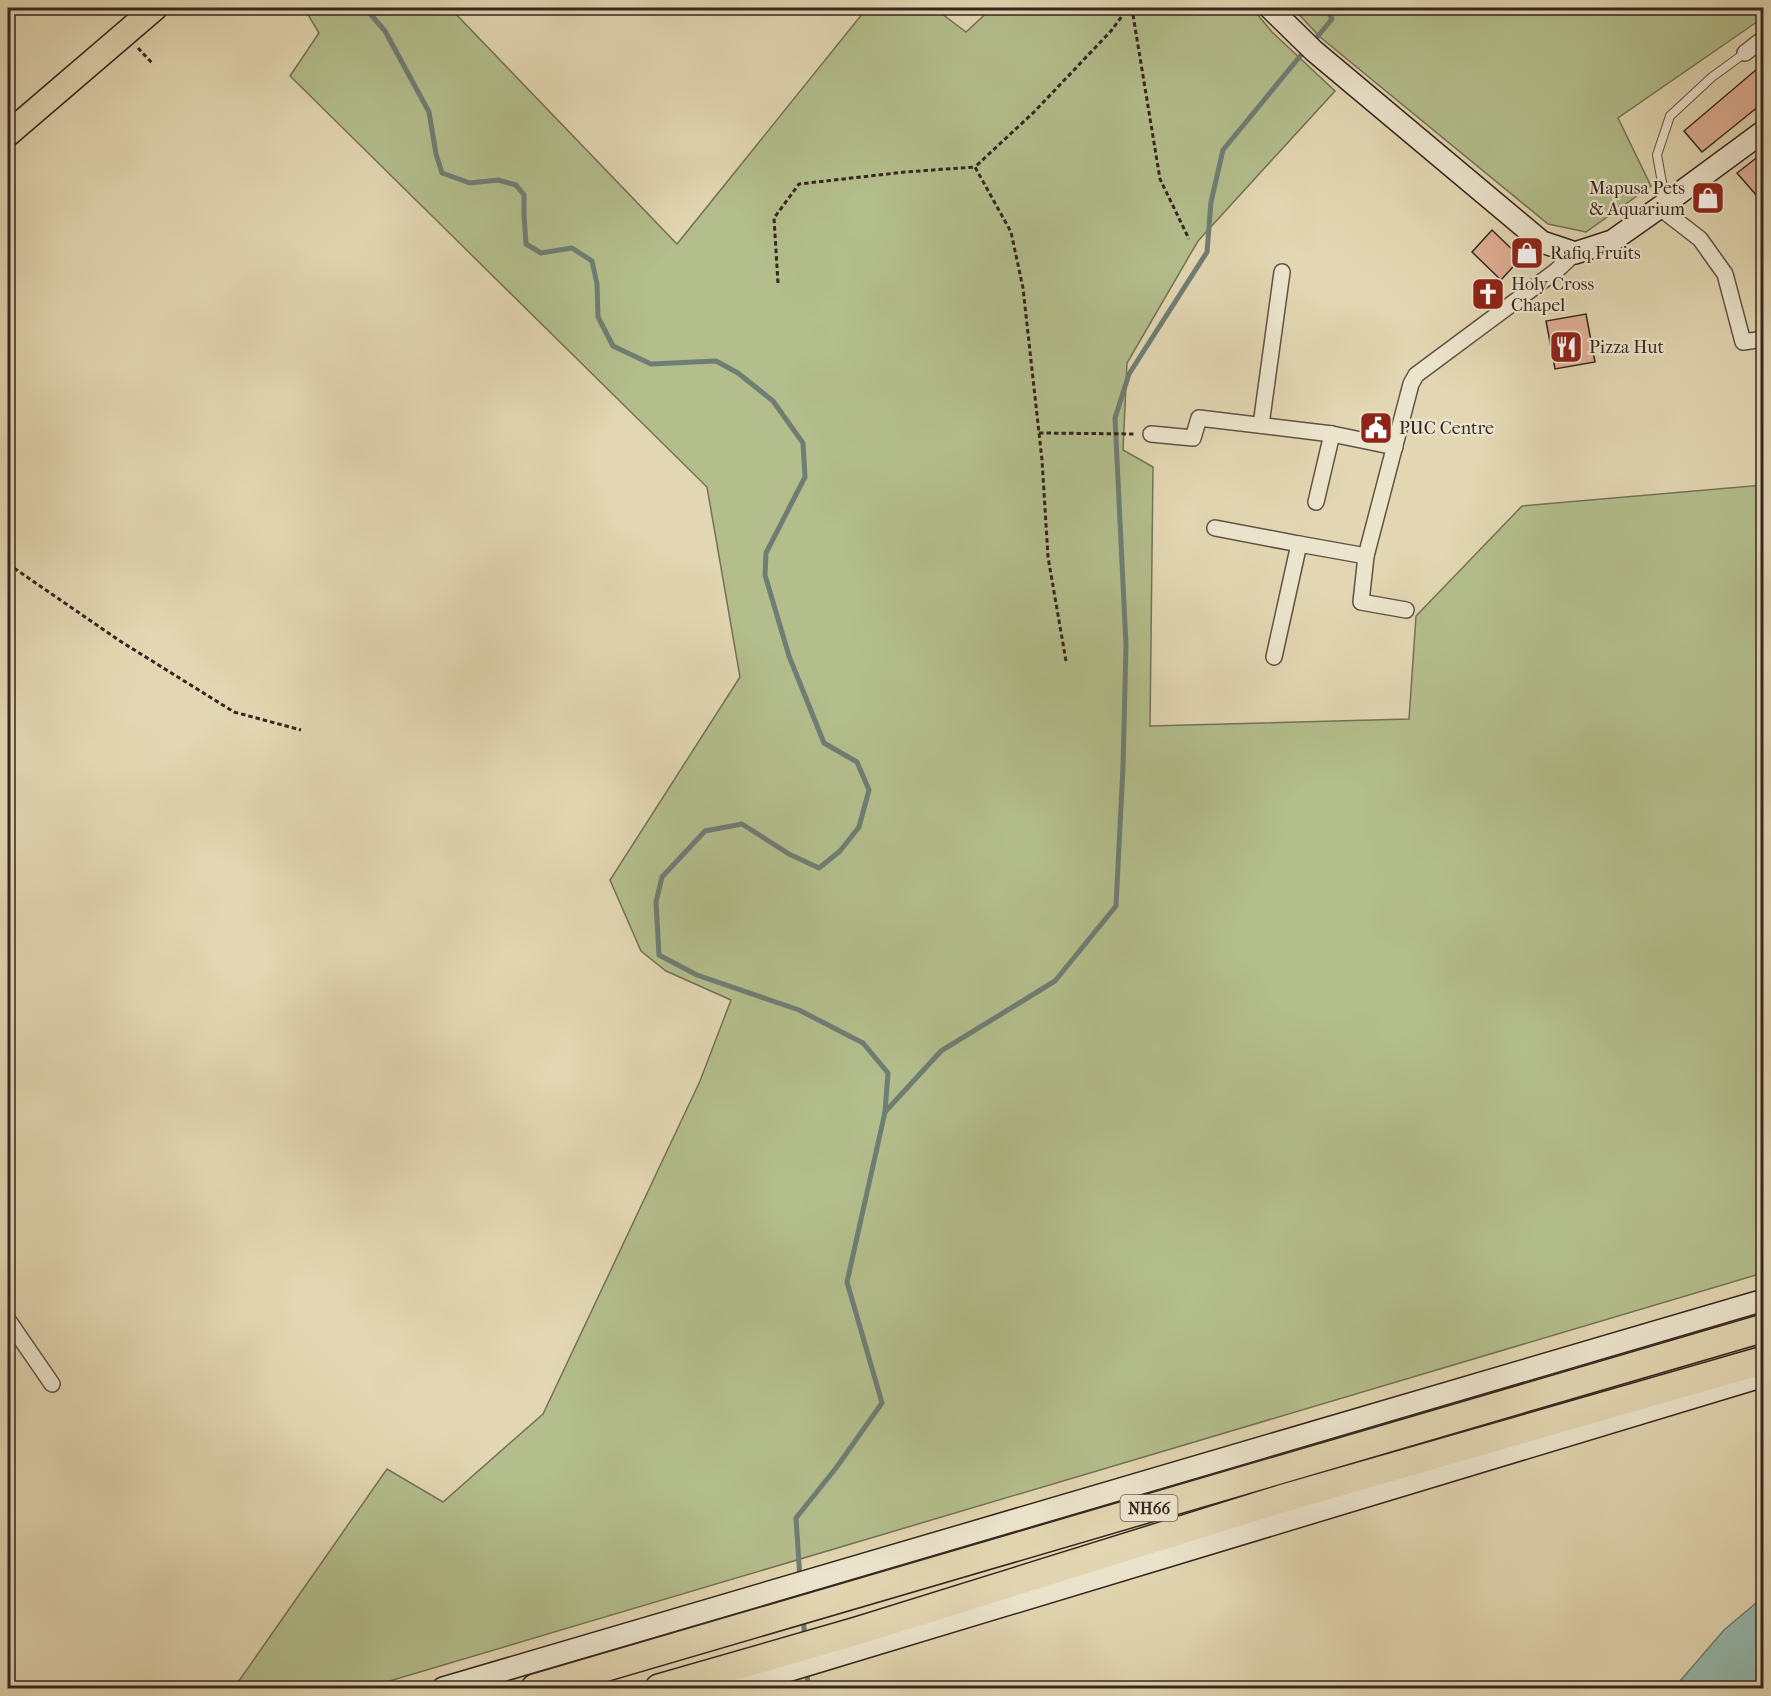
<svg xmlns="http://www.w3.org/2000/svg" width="1771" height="1696" viewBox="0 0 1771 1696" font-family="'IM FELL French Canon',serif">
	<rect width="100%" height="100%" fill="#e2d7b2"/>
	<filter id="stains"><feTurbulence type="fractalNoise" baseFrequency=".00333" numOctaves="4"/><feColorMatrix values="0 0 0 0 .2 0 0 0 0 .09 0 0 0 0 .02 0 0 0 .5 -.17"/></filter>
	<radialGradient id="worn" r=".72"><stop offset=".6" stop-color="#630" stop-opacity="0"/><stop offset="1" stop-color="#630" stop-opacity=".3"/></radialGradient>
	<g fill="#b3be8c" stroke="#747256" stroke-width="1.5">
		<polygon points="304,8 450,8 677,244 867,8 934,8 966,32 992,8 1252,8 1272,32 1335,91 1198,241 1127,363 1123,450 1153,467 1150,726 1409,719 1416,616 1522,506 1763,485 1763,1273 366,1688 234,1688 387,1469 443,1502 543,1414 700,1081 731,1000 666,971 641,951 610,880 740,677 707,487 290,76 319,33"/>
		<polygon points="1293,8 1763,8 1764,17 1618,118 1651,186 1586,232 1548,224 1320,37"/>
	</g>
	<polygon fill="#95b9ae" stroke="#6f7e75" stroke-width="1.5" points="1763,1597 1763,1688 1674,1688 1724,1630"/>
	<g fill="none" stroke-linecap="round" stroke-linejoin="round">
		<g stroke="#6f7e75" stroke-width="5">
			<polyline points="365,8 385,31 429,112 436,154 442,173 470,183 498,180 516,185 524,195 524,215 526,244 541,253 572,248 592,261 597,284 598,317 613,346 651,364 716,361 738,373 773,401 803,443 805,477 766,553 765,575 789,656 824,743 857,762 869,790 859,827 840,851 819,868 789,854 742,824 705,831 662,877 656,902 659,955 697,975 799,1010 863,1043 888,1073 885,1112 847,1282 882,1403 836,1468 796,1518 800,1579"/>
			<polyline points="1313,42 1332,19 1326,8"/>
			<polyline points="885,1112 941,1051 1055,981 1116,906 1123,767 1126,645 1115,418 1129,374 1207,252 1211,202 1223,150 1306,49"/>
			<polyline points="803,1618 805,1638"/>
			<polyline points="807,1672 808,1688"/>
		</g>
	</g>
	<g fill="#e1af95" stroke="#352620" stroke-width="1.5">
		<polygon points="1764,63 1764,102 1702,152 1684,131"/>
		<polygon points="1764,152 1764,204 1737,173"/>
		<polygon points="1492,230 1521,258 1501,280 1472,252"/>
		<polygon points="1486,283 1499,294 1489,305 1476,294"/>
		<polygon points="1586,314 1595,362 1555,369 1546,321"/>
	</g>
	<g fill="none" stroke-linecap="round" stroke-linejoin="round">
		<defs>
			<polyline id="lane" points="1665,199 1657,155 1670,116 1712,77 1745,53"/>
			<g id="street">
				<polyline points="1745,53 1764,38"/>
				<polyline points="1660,208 1700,239 1725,274 1743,342 1764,339"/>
				<polyline points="1261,425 1282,272"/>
				<polyline points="1151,434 1193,438 1199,418 1332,434 1395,447"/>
				<polyline points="1316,502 1332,434"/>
				<polyline points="1215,528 1299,544"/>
				<polyline points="1406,610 1361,602 1366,556 1411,384 1416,375 1556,271 1575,253"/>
				<polyline points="1274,657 1299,544 1366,556"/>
				<polyline points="8,1320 52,1384"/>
			</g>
			<g id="secondary">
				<polyline points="1270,8 1314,51 1542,242 1575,253 1612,241 1666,203 1764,131"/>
				<polyline points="443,1688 1764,1300"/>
				<polyline points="731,1688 1764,1376"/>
			</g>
			<polyline id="primary" points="8,134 155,8"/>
			<g id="highway">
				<polyline points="535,1688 1764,1328"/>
				<polyline points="659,1688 857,1631 1284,1498 1764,1360"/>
			</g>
		</defs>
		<use href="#lane" stroke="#605244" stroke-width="10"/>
		<use href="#street" stroke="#605244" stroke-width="18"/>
		<use href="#secondary" stroke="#352620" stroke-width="24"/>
		<use href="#primary" stroke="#352620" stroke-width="27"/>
		<use href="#highway" stroke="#352620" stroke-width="30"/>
		<g stroke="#352620" stroke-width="3" stroke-dasharray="4.5 3" stroke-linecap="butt">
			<polyline points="1136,8 1133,15 1160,179 1189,239"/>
			<polyline points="138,48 152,63"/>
			<polyline points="778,283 774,218 799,184 905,172 975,167"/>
			<polyline points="1039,433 1136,434"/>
			<polyline points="8,564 120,641 234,712 301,730"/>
			<polyline points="1066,661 1048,557 1042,460 1023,288 1011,232 975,167 1034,112 1111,31 1128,8"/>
		</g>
		<use href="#lane" stroke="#ece5cd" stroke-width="8"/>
		<use href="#street" stroke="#ece5cd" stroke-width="15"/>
		<use href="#secondary" stroke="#ece5cd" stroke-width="21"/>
		<use href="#primary" stroke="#e2d7b2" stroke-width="24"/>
		<use href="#highway" stroke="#e2d7b2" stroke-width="27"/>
	</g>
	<defs>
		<symbol id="shop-square" viewBox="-11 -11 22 22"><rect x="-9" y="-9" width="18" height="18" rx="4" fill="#8f2418" stroke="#ece5cd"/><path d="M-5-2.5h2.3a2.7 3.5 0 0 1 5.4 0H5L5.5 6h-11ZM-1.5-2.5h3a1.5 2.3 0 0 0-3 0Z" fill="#fff"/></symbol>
		<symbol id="church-square" viewBox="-11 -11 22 22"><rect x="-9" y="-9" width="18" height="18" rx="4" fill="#8f2418" stroke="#ece5cd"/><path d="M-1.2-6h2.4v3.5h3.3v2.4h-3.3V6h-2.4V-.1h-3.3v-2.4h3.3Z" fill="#fff"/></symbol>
		<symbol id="restaurant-square" viewBox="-11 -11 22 22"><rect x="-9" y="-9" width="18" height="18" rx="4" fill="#8f2418" stroke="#ece5cd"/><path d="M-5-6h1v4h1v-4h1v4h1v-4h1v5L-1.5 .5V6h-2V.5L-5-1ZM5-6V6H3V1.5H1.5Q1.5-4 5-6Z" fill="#fff"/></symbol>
		<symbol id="civic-square" viewBox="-11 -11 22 22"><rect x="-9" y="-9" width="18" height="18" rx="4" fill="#8f2418" stroke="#ece5cd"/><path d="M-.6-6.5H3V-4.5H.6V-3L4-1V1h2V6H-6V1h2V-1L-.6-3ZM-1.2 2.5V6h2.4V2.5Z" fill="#fff"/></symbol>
	</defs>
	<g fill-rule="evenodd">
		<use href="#shop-square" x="1689" y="179" width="38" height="38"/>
		<use href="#shop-square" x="1508" y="234" width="38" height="38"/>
		<use href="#church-square" x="1469" y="275" width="38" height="38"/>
		<use href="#restaurant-square" x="1547" y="328" width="38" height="38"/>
		<use href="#civic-square" x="1357" y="409" width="38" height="38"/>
	</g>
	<g text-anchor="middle" stroke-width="4.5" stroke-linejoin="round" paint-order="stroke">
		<rect fill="#ece5cd" stroke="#6c5f54" stroke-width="1.5" x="1120.5" y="1495" width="57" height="26" rx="4.5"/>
		<g font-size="16" font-weight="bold" fill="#352620">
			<text x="1149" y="1514">NH66</text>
		</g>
		<g font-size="18" fill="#352620" stroke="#ece5cd" text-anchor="start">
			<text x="1685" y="194" text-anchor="end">Mapusa Pets<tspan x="1685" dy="21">&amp; Aquarium</tspan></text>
			<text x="1550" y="259">Rafiq Fruits</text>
			<text x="1511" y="290">Holy Cross<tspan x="1511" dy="21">Chapel</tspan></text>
			<text x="1589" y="353">Pizza Hut</text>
			<text x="1399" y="434">PUC Centre</text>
		</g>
	</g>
	<rect width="1771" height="1696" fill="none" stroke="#e2d7b2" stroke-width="30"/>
	<rect x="9" y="9" width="1753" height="1678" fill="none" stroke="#352620" stroke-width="3"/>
	<rect x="15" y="15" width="1741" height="1666" fill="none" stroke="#352620" stroke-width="1.5"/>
	<rect width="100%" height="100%" filter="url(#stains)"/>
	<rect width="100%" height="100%" fill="url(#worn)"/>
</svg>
